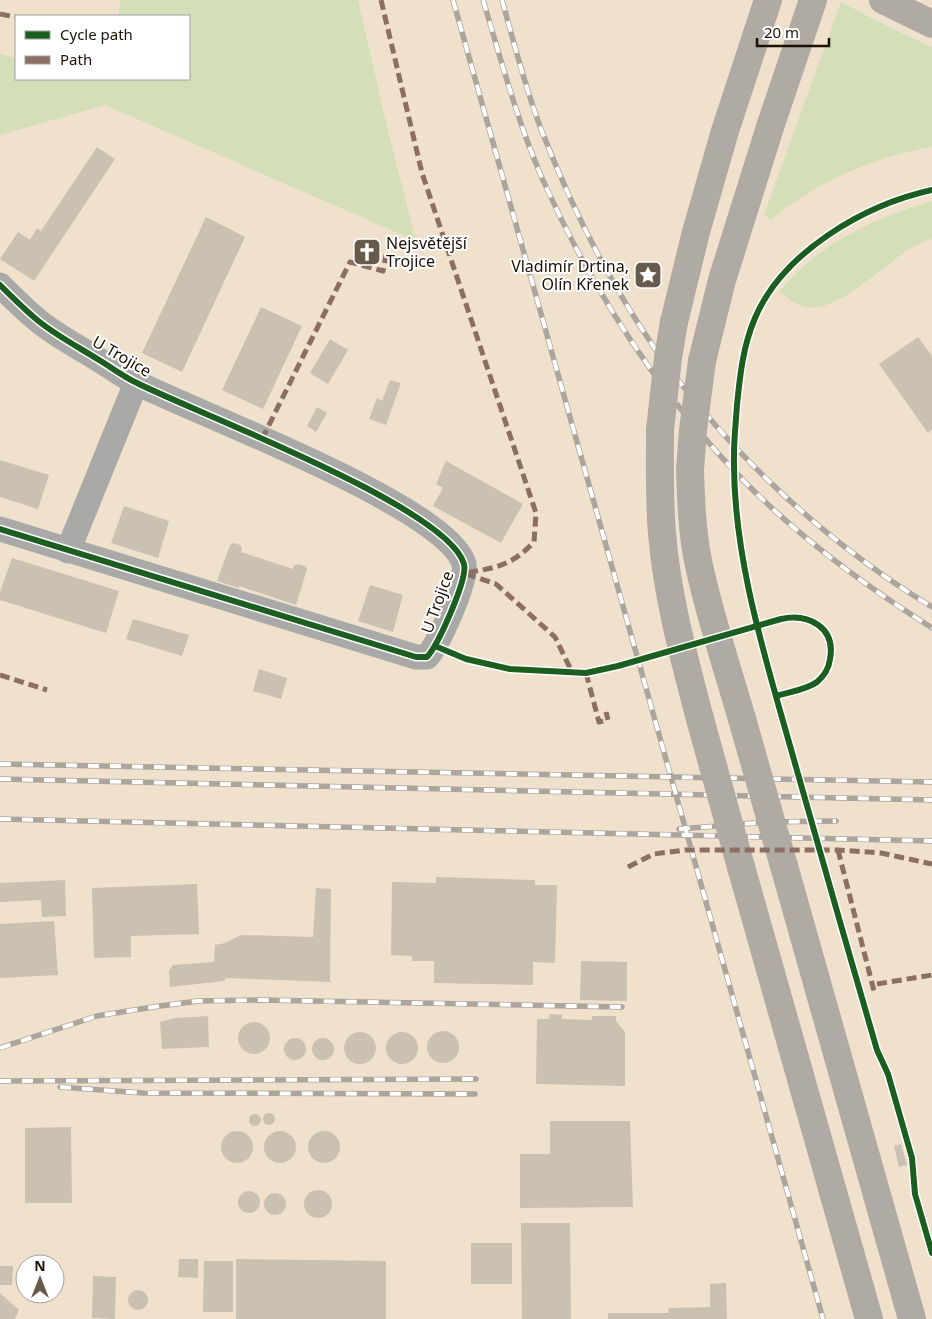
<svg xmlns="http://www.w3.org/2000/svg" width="932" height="1319" viewBox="0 0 932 1319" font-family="'Noto Sans',sans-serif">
	<rect width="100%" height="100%" fill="#f0e1cd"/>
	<g fill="#d4dfba">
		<polygon points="121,0 358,0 388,131 416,241 105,105 0,135 0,54 16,58 16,79 189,79 189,16 118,16"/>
		<path d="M841 2 891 28 932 47V147C874 157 816 182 771 220L764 215Z"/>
		<path d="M932 201V239C924 242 915 245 908 250 882 266 838 313 806 307 796 305 787 298 779 292 816 245 876 217 932 201Z"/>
	</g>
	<g fill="#cac1b0">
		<polygon points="97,147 115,159 34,281 0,259 18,232 30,240 37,228 41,231"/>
		<polygon points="206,217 245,237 182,372 142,353"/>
		<polygon points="359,241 378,247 374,262 355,256"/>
		<polygon points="261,307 302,326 263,409 222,390"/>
		<polygon points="918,337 932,356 932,429 928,433 879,364"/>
		<polygon points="330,339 348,350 328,384 310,373"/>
		<polygon points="390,380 401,383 386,425 369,419 377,398 382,401"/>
		<polygon points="317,407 327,413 316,432 307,426"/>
		<polygon points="0,460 49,475 38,509 0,497"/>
		<polygon points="446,461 523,504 501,543 433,506 443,488 436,484"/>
		<polygon points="124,506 169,521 158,558 111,543"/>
		<polygon points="234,543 240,545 242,548 241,552 293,569 294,565 299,564 305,566 307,569 296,605 239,586 239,588 217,581 230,545"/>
		<polygon points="12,558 119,591 106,633 0,600 0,592"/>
		<polygon points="370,585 403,595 393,632 358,621"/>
		<polygon points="133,619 189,635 182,656 126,639"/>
		<polygon points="259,669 287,678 281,699 253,691"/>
		<polygon points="436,877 535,880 535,885 557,885 555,963 533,962 533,985 434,983 434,961 412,961 412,956 391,955 392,882 436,883"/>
		<polygon points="65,880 66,916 42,917 41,900 0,902 0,883"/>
		<polygon points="197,884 199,934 131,936 131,957 94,958 92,888"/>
		<polygon points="316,888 331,889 330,980 331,982 226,978 224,981 170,987 169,971 173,965 214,962 215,945 225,943 241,935 313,937"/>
		<polygon points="54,921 58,975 0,978 0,924"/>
		<polygon points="581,961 627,962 627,1001 580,1000"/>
		<polygon points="549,1014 562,1015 562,1019 592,1020 592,1016 616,1016 616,1021 625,1032 625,1086 536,1084 537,1019 549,1019"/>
		<polygon points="208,1016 209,1047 162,1049 160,1022 175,1018"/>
		<circle cx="254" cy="1038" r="16"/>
		<circle cx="443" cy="1047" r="16"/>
		<circle cx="402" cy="1048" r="16"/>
		<circle cx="360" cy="1048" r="16"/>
		<circle cx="295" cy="1049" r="11"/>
		<circle cx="323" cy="1049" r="11"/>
		<circle cx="269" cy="1119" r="6"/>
		<circle cx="255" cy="1120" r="6"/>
		<polygon points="550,1121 630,1121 633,1207 520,1208 520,1154 550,1154"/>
		<polygon points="71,1127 72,1203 25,1203 25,1128"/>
		<circle cx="280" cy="1147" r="16"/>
		<circle cx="237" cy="1147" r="16"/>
		<circle cx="324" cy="1147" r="16"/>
		<polygon points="901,1144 907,1165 899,1167 894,1146"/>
		<circle cx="318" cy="1204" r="14"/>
		<circle cx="249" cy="1202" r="11"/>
		<circle cx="275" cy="1204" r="11"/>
		<polygon points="521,1223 570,1223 571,1319 522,1319"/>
		<rect x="471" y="1243" width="41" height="41"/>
		<polygon points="179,1259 198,1259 198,1278 178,1277"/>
		<polygon points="236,1259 386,1261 386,1319 236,1319"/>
		<polygon points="204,1261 233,1261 233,1312 203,1312"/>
		<polygon points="0,1266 13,1266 12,1285 0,1285"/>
		<polygon points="93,1276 116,1277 115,1319 92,1318"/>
		<polygon points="726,1283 727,1319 608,1319 608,1313 669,1313 668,1308 710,1307 710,1284"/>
		<circle cx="138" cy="1300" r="10"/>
		<polygon points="0,1293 19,1310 15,1319 0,1319"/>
	</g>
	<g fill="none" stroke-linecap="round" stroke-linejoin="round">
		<g stroke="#a9a9a7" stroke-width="25">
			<path d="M0 285C13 298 27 312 41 323 59 337 80 348 99 360 111 367 124 377 137 383 196 413 448 507 464 564 468 579 438 645 427 657H416L0 529"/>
			<polyline points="68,551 136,383"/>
		</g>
		<g stroke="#afaaa3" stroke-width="28">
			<polyline points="883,0 932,24"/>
			<polyline points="674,322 696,232 725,131 768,0"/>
			<polyline points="702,361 722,280 771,124 813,0"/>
			<path d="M660 430C660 465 659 499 662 533 667 596 684 658 700 719"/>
			<path d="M690 470C691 500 692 531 698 561 709 614 727 667 742 719"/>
			<polyline points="784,866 912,1319"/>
			<polyline points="741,867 869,1319"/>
		</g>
		<defs>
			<g id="rail">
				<polyline points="453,0 823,1319"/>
				<path d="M483 0C501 60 517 120 542 178 591 288 657 391 741 478 797 536 864 585 932 628"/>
				<path d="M502 0C514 43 525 87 541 129 571 206 608 281 656 350 728 452 825 542 932 607"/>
				<polyline points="0,764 932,782"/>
				<polyline points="0,779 932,800"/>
				<polyline points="0,819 932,841"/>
				<polyline points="679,829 767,822 836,821"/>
				<polyline points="0,1048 97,1016 153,1007 198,1001 262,1000 622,1007"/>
				<polyline points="0,1081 476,1079"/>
				<polyline points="60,1087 143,1093 475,1094"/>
			</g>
		</defs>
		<use href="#rail" stroke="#aca59c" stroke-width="5.5"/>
		<use href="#rail" stroke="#fff" stroke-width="4" stroke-dasharray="11" stroke-linecap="butt"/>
		<g stroke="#afaaa3" stroke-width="28">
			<polyline points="660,430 668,358 674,322"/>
			<polyline points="690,470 693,430 702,361"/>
			<polyline points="700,719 741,867"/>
			<polyline points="742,719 784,866"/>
		</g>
		<g stroke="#8d6e63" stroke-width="5" stroke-dasharray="10 5" stroke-linecap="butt">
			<path d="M381 0 422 173 536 513 534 542C511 566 496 568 464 573"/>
			<polyline points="0,14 16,17"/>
			<polyline points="262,439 350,262 383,271 386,255"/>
			<polyline points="466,574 496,584 555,637 572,672"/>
			<polyline points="586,673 599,722 608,720 606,712"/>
			<polyline points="0,675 47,690"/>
			<polyline points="838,850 874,991"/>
			<polyline points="628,867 654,854 685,850 838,850 881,853 932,864"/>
			<polyline points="877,984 932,975"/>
		</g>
		<defs>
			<g id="cycleway">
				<path d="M932 190C864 205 783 252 755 318 743 346 740 375 737 405 736 421 734 438 734 454 732 559 768 666 796 767 822 861 850 956 877 1050L888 1074 912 1158 915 1194 932 1253"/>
				<path d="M0 285C13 298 27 312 41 323 59 337 80 348 99 360 111 367 124 377 137 383 196 413 448 507 464 564 468 579 438 645 427 657H416L0 529"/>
				<path d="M435 646 466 659 510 669 586 673 618 666 781 619C808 613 836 627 830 659 829 668 824 676 817 682 806 690 789 692 776 696"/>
			</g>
		</defs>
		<use href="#cycleway" stroke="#fff" stroke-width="9"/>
		<use href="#cycleway" stroke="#1b5e20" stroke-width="6"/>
	</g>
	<defs>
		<symbol id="church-square" viewBox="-11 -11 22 22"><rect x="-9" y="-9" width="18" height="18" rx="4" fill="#665a4b" stroke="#fff"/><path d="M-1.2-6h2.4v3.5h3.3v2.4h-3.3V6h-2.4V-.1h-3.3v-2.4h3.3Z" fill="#fff"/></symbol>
		<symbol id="sight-square" viewBox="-11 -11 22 22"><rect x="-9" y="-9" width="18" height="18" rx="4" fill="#665a4b" stroke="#fff"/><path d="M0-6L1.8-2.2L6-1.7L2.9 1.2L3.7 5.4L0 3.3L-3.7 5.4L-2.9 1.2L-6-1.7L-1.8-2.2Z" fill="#fff"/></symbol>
	</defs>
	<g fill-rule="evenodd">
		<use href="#church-square" x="351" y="236" width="32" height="32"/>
		<use href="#sight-square" x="632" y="259" width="32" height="32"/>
	</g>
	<g text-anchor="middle" stroke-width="4" stroke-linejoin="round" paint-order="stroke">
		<g font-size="16" fill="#1b1205" stroke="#fff" text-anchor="start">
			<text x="386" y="249">Nejsvětější<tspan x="386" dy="18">Trojice</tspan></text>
			<text x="629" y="272" text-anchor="end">Vladimír Drtina,<tspan x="629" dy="18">Olín Křenek</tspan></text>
		</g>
		<g font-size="16" fill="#1b1205" stroke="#fff">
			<text transform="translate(122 356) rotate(30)" y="6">U Trojice</text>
			<text transform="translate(437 602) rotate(-70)" y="6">U Trojice</text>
		</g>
	</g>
	<rect x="15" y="15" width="175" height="65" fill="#ffffff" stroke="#a4a09b"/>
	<rect x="25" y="31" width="25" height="8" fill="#1b5e20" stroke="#a4a09b"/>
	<text x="60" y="40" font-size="15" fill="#1b1205">Cycle path</text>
	<rect x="25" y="56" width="25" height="8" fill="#8d6e63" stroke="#a4a09b"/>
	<text x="60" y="65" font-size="15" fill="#1b1205">Path</text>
	<g transform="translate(40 1279)"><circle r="24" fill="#ffffff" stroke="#a4a09b"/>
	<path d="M0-4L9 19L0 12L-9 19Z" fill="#665a4b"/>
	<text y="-8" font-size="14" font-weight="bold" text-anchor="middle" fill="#1b1205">N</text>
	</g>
	<path d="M757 38v8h72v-8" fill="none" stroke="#1b1205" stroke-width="2.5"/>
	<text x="764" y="38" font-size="15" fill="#1b1205" stroke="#ffffff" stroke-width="4" paint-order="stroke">20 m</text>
</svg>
